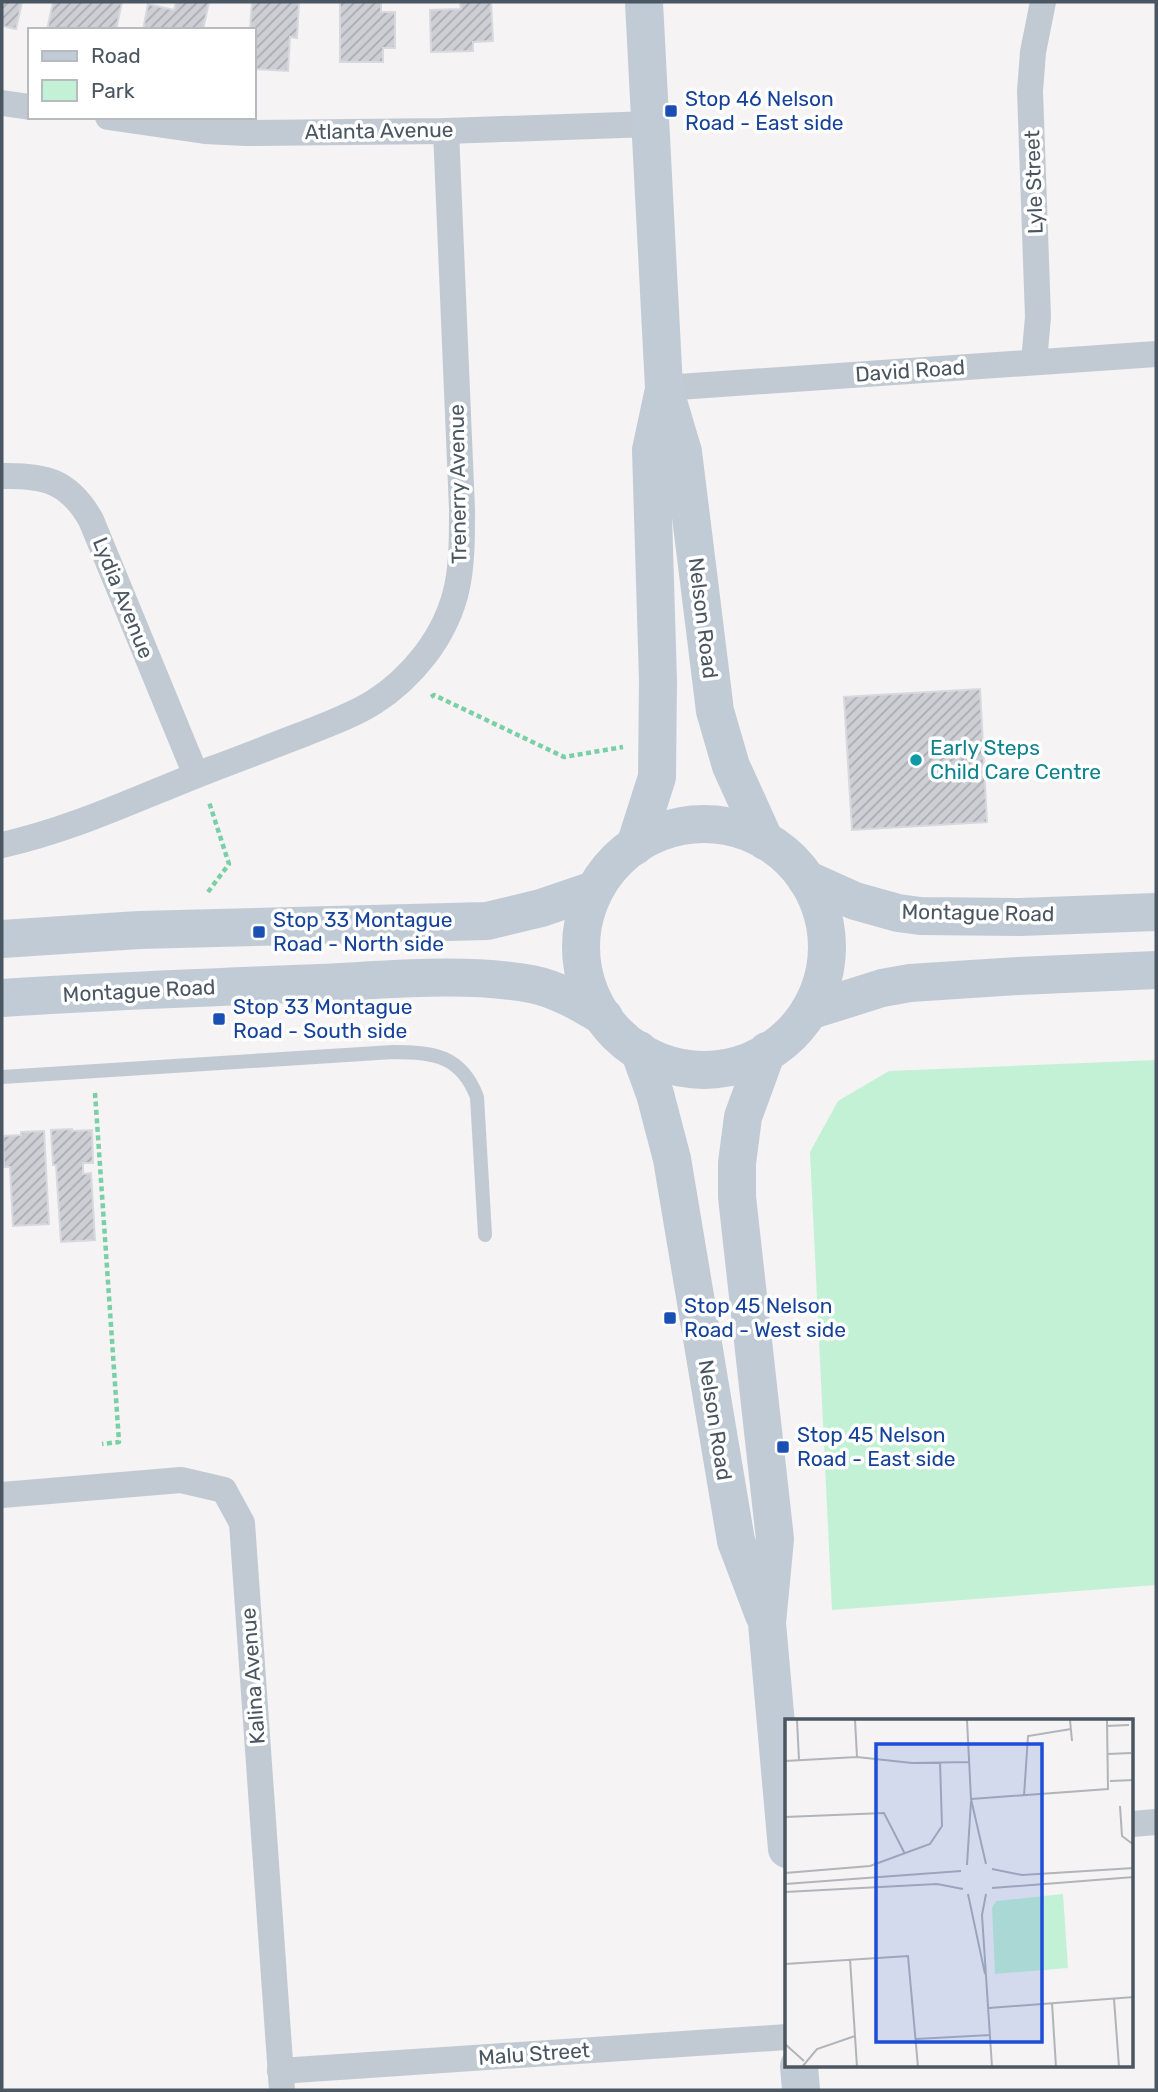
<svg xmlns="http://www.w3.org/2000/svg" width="1158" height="2092" viewBox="0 0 1158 2092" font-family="Rubik,sans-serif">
	<defs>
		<pattern id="building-hatch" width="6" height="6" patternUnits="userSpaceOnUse" patternTransform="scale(1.75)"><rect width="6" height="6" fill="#cdcfd5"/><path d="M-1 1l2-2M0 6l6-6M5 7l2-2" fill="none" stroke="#a8abb0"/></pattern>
	</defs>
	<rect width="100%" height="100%" fill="#f5f3f3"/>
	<polygon fill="#c3f1d5" points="1156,1060 1156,1585 832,1610 810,1152 838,1101 889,1071"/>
	<g fill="url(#building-hatch)" stroke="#d7d9de" stroke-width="2">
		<polygon points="2,2 22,2 16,29 2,26"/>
		<polygon points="53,2 122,2 116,30 47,30"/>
		<polygon points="176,2 209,2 203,30 143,30 148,4 174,10"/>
		<polygon points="252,2 299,2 297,38 290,37 288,71 254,69 254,30 250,30"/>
		<polygon points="340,2 381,2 381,12 395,12 395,48 383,48 383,62 340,62"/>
		<polygon points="460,2 491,2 493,41 473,42 473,51 431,52 430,10 461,9"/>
		<polygon points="980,689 987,822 852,830 844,697"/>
		<polygon points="72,1129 72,1131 92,1130 93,1163 83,1163 83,1174 91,1173 95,1240 61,1242 56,1165 53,1165 51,1130"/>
		<polygon points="44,1131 49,1224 13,1226 10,1167 4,1167 3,1136 21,1135 21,1132"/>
	</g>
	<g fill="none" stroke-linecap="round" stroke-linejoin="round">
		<g stroke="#7ad0a6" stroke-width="4.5" stroke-dasharray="5 3.5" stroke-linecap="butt">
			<polyline points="431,697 434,695 564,757 623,747"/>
			<polyline points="208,892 229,864 209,802"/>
			<polyline points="95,1093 119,1442 102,1444"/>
		</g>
		<path stroke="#c1cad2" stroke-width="14" d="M2 1077 393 1052C433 1052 461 1055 477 1097L485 1235"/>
		<g stroke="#c1cad2" stroke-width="26">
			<polyline points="2,103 30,107"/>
			<polyline points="108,117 205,131 246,133 446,131 651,124"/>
			<polyline points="1034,362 1038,317 1030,91 1033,52 1043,2"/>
			<polyline points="664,388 1156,354"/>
			<path d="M2 476C45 475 69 481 91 520L196 775"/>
			<path d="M2 845C75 829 142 796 212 769 242 758 272 746 301 735 326 725 352 716 374 702 393 690 411 673 425 655 462 606 462 567 462 509L446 131"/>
			<polyline points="2,1495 181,1480 224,1490 242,1523 282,2090"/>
			<polyline points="1132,1824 1156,1822"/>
			<polyline points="280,2071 787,2037"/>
		</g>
		<g stroke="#c1cbd6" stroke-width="38">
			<polyline points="644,2 664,388 683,452 715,711 731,766 765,841"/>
			<circle cx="704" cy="947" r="123"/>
			<polyline points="635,846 657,777 658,681 651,450 663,394"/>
			<polyline points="806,879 855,901 898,913 920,916 1020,917 1156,912"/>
			<polyline points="2,939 139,930 487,921 541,908 594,890"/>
			<path d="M2 998C108 991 214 987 320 983 388 980 464 972 531 984 557 989 581 1003 604 1017"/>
			<polyline points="809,1011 882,988 910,983 1018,976 1156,970"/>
			<polyline points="639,1050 655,1094 672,1159 736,1541 764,1615"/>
			<polyline points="767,1051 743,1117 737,1163 737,1197 775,1539 767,1623 787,1849"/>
			<polyline points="799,2066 801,2090"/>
		</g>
	</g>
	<g fill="#1a4fb4" stroke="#fff" stroke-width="2.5">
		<rect x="664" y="104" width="14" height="14" rx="3.5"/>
		<rect x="252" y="925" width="14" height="14" rx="3.5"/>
		<rect x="212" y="1012" width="14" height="14" rx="3.5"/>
		<rect x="663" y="1311" width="14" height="14" rx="3.5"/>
		<rect x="776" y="1440" width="14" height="14" rx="3.5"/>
	</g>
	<circle fill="#0f9aa8" stroke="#fff" stroke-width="2.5" cx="916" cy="760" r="7"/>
	<g text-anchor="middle" stroke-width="7" stroke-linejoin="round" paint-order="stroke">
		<g font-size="21" fill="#164399" stroke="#fff" text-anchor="start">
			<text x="685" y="106">Stop 46 Nelson<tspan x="685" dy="24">Road - East side</tspan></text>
			<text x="273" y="927">Stop 33 Montague<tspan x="273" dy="24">Road - North side</tspan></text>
			<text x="233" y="1014">Stop 33 Montague<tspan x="233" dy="24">Road - South side</tspan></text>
			<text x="684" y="1313">Stop 45 Nelson<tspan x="684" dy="24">Road - West side</tspan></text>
			<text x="797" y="1442">Stop 45 Nelson<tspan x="797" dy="24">Road - East side</tspan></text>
		</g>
		<g font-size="21" fill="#4a5661" stroke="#fff">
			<text transform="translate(379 131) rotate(-1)" y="7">Atlanta Avenue</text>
			<text transform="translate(1034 182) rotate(-92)" y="7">Lyle Street</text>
			<text transform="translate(910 371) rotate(-4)" y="7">David Road</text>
			<text transform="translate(458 484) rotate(-91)" y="7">Trenerry Avenue</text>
			<text transform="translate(123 598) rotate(68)" y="7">Lydia Avenue</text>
			<text transform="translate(703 618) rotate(83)" y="7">Nelson Road</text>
			<text transform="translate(978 913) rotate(1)" y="7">Montague Road</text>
			<text transform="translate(139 991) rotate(-3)" y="7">Montague Road</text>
			<text transform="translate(715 1420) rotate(81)" y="7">Nelson Road</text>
			<text transform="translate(253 1676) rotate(-94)" y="7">Kalina Avenue</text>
			<text transform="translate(534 2054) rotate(-4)" y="7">Malu Street</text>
		</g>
		<g font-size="21" fill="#0d838f" stroke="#fff" text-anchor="start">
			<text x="930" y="755">Early Steps<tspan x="930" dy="24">Child Care Centre</tspan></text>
		</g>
	</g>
	<g transform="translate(785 1719)">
		<rect width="348" height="348" fill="#f5f3f3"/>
		<path d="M278 175 283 249 210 255 207 189 211 182Z" fill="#c3f1d5"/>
		<path fill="none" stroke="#b1b4b9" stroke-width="2" d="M12 1 14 41M70 1 72 38M182 1 186 80 201 145M285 1 287 22M321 7 344 6M323 35 346 34M0 42 72 38 127 44 184 43M325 62 349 61M239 77 243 17 286 10M186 80 323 70 322 1M335 87 337 117 349 126M0 98 99 94 120 135M182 146 186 82M207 150 237 156 349 149M0 154 85 147 145 125 157 107 155 43M0 165 176 152M207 169 349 158M0 173 152 165 178 170M183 175 200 255M201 175 197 196 207 348M65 240 72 348M0 245 123 237 133 348M329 280 334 348M267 284 271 348M204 289 349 278M131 320 205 316M0 325 19 342M17 348 32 330 70 317"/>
		<path fill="#1d4ed8" fill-opacity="0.15" stroke="#1d4ed8" stroke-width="3.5" d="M91 25H257V323H91Z"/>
		<rect width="348" height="348" fill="none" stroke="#4a5661" stroke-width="3.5"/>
	</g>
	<rect width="1158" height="2092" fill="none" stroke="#4a5661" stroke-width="7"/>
	<rect x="28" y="28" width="228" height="91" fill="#ffffff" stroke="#b7bbc0" stroke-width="2"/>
	<rect x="42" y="51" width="35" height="10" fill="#c1cbd6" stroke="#b7bbc0" stroke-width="2"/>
	<text x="91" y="63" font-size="21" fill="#4a5661">Road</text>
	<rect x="42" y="80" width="35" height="21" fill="#c3f1d5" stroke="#b7bbc0" stroke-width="2"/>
	<text x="91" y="98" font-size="21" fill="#4a5661">Park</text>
</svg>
